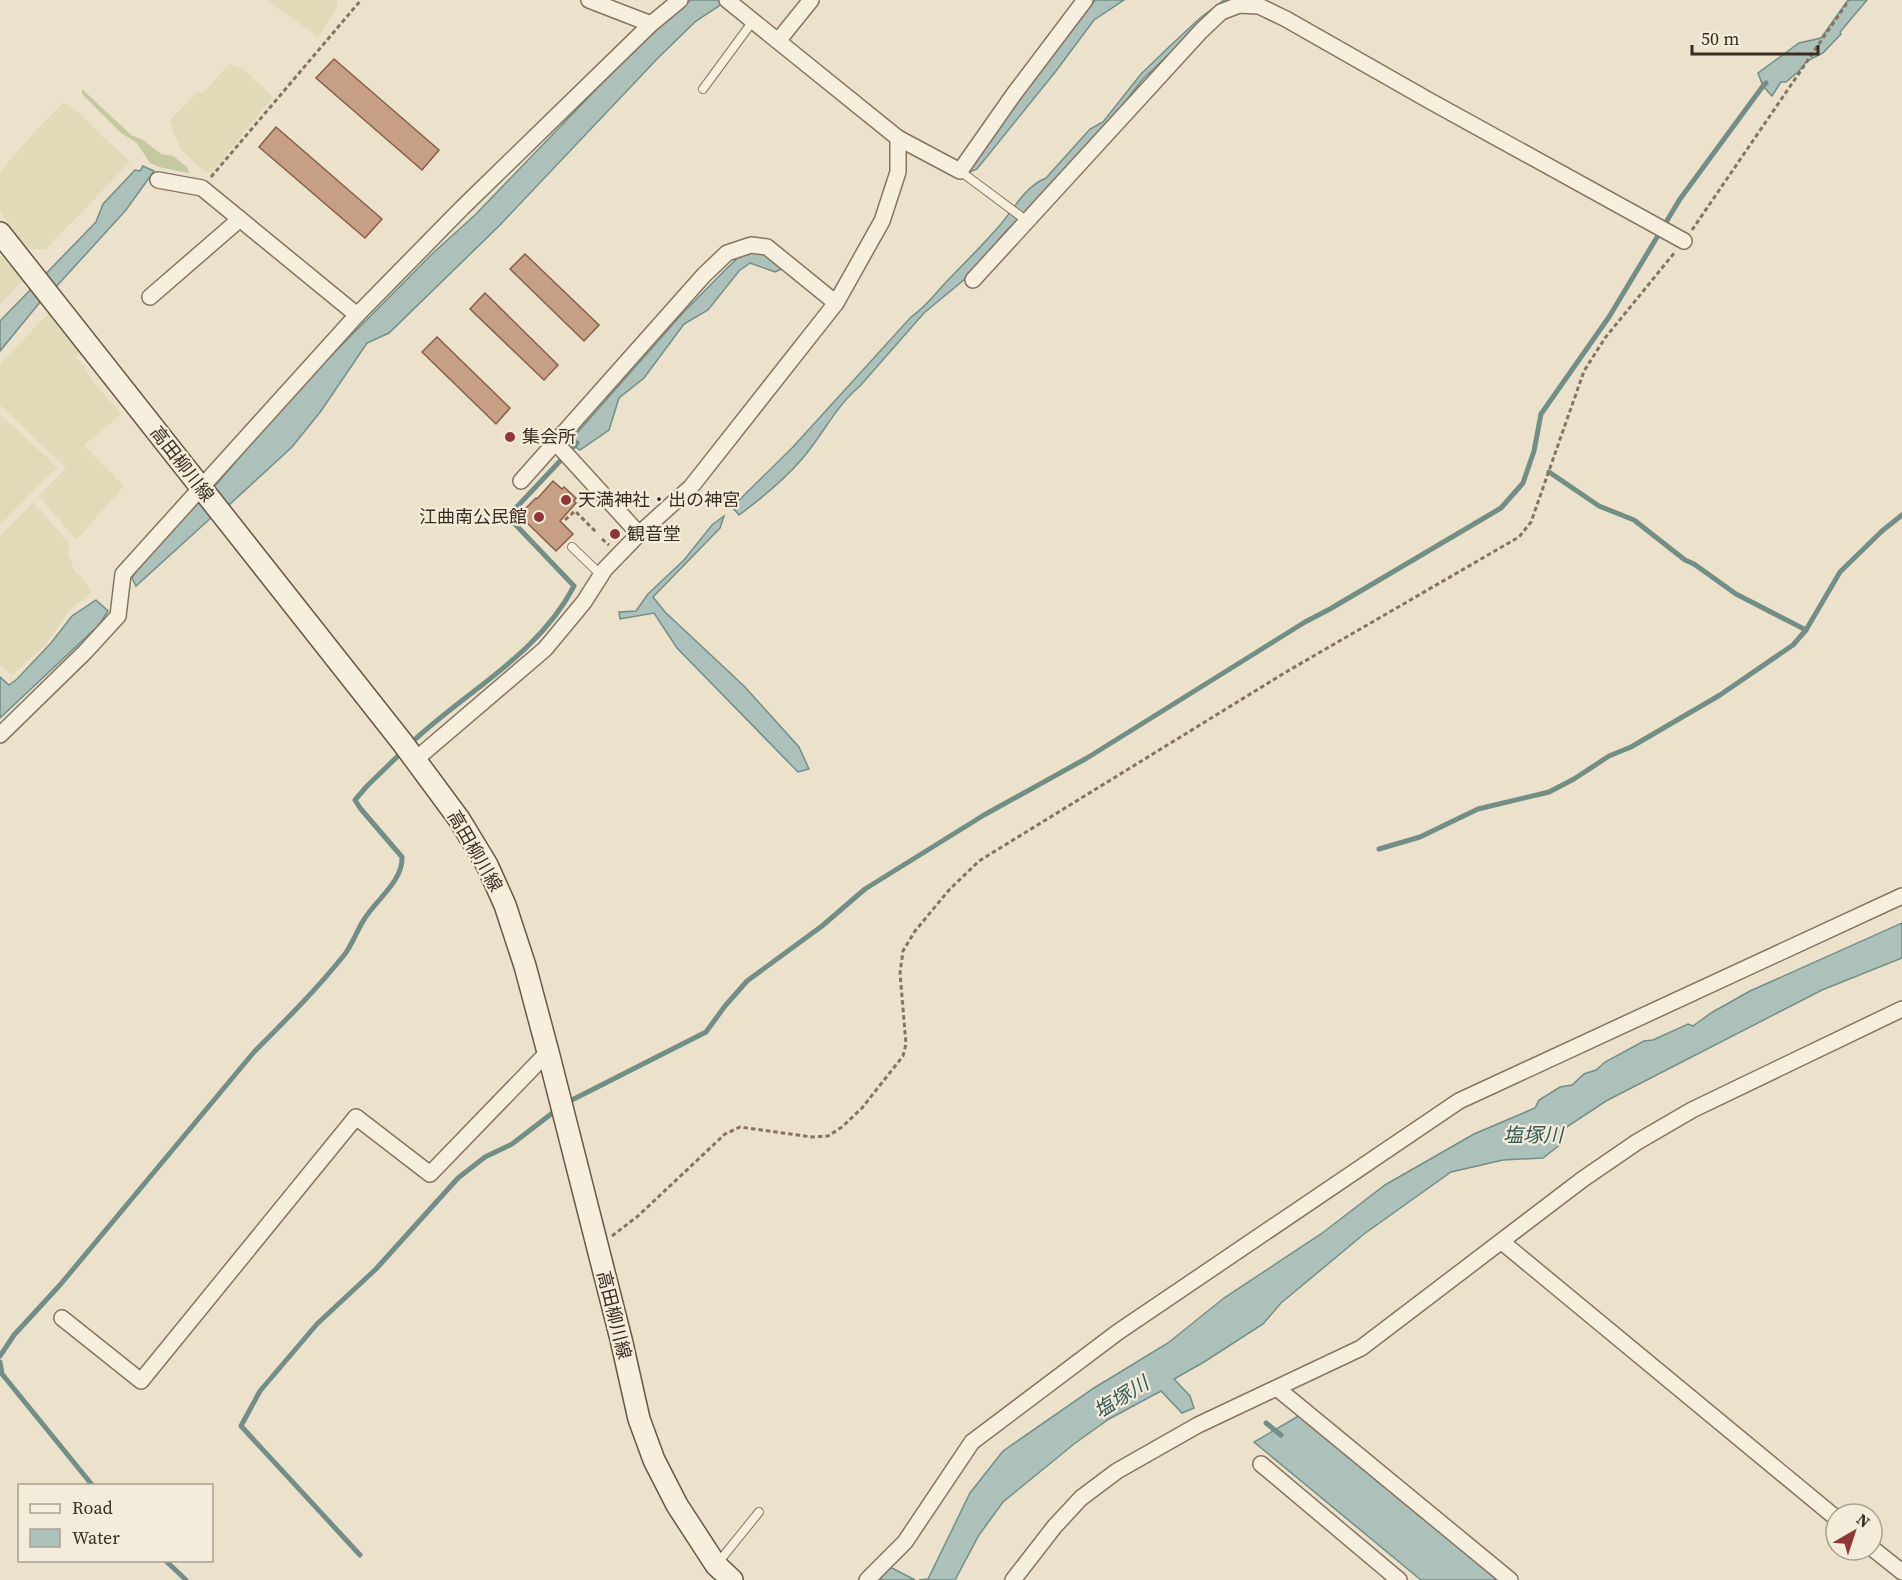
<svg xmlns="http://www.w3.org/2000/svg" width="1902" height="1580" viewBox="0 0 1902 1580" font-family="'Source Serif 4','Noto Sans JP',serif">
	<rect width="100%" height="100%" fill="#ece1cb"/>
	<g fill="#e1dab9">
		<polygon points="267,0 336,0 337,1 337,8 318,37"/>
		<polygon points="229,64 242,68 273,97 211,173 203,171 180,148 169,121 197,92 203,93"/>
		<polygon points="63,103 70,105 130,162 46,249 28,249 0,212 0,172 29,138"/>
		<polygon points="0,255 23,280 0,305"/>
		<polygon points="49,313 80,350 75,358 84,365 90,378 121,414 84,445 124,486 76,540 39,496 66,468 0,405 0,364"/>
		<polygon points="0,414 57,467 0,525"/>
		<polygon points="33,502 69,543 68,553 75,573 79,574 92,592 69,611 47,643 12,675 0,665 0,536"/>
	</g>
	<polygon fill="#c5c99f" points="82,89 131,135 143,140 161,154 173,156 187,167 189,172 188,173 159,167 150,163 137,143 121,133 82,94"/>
	<g fill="#abc1ba" stroke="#728f87" stroke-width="1.5">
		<polygon points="691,0 728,0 696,21 657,59 499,226 389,333 367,343 321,411 292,447 229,505 213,516 136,586 132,578 137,570 199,501 203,500 295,392 432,254 475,215 609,76 671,16"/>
		<polygon points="1095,0 1124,0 1094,20 1056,71 977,169 968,173 966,172 972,160"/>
		<path d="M1224 0H1235L1192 38 1167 56 1143 79 1101 132 1023 216 1007 230 965 279 924 313 860 386C835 407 822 436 802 459 783 481 762 498 739 515L732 507 792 448 911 317C926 307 937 291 950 278 968 259 984 244 1001 224 1014 208 1026 186 1046 178L1090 129 1103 122 1141 74 1170 46 1200 18Z"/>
		<polygon points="1848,0 1867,0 1840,32 1841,34 1823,53 1807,61 1799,71 1786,82 1781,82 1772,96 1763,86 1758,73 1799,43 1821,38"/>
		<polygon points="143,166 154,171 126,210 55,288 45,296 0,351 0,321 96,222 103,204 135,170 140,171"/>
		<polygon points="761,250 784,268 775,272 750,263 739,271 708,310 684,324 644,378 619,398 609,430 580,450 569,442 681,315 727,268 741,255"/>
		<polygon points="724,516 720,528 653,597 665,612 744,686 799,747 809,769 798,772 677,648 654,613 620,619 619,612 636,611 648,594 684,560 712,525"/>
		<polygon points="96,600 108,611 99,625 0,718 0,677 9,685 17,679 51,643 72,616"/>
		<polygon points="1902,923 1902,958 1822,990 1606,1101 1559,1132 1561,1144 1543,1158 1503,1160 1451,1172 1364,1234 1281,1303 1263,1324 1204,1362 1174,1379 1190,1396 1194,1408 1182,1413 1161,1391 1109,1419 1074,1444 1003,1502 979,1535 955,1580 919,1580 928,1579 970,1493 1003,1451 1094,1388 1168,1343 1224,1298 1321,1234 1385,1185 1474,1134 1535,1108 1539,1100 1560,1087 1572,1085 1584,1074 1596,1070 1605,1062 1644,1041 1653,1040 1688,1024 1693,1026 1711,1013 1750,991"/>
		<polygon points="1302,1414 1499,1580 1421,1580 1254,1442"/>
		<polygon points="888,1566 915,1580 880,1580"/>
	</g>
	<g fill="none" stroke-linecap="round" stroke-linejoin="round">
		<g stroke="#728f87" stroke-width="5">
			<polyline points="1549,472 1599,506 1634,520 1685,560 1694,564 1736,594 1806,630"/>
			<path d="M409 745C464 692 538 656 574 586L513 522 512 512 577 443"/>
			<polyline points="1379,849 1420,837 1478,809 1549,792 1574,779 1609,756 1631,747 1720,695 1793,645 1806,630 1840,572 1882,531 1902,515"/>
			<polyline points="566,1103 706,1032 725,1006 747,981 822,926 865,889 984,815 1087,758 1305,622 1330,609 1501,508 1523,483 1534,451 1541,414 1609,317 1680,199 1763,86 1766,83"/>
			<path d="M0 1356 14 1335 60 1285 254 1052C285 1021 317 989 345 954 353 943 357 930 365 918 377 899 403 881 402 857L360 808 355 800 367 786 402 752"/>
			<polyline points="0,1362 2,1374 93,1486"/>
			<polyline points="1266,1423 1281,1435"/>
			<polyline points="360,1555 241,1426 260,1391 317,1324 376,1269 458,1178 485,1157 512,1144 559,1108"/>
			<polyline points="165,1560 186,1580"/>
		</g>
	</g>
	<g fill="#c69f84" stroke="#855f48" stroke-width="1.5">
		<polygon points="334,59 439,150 422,170 316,78"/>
		<polygon points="276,127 382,219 365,238 259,147"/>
		<polygon points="525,254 599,325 584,341 510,269"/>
		<polygon points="485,293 558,365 544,380 470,309"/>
		<polygon points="437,337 510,408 496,424 422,352"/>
		<polygon points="553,481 562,489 564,487 576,498 574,501 576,503 560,521 573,534 556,551 519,515 536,498 537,499"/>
	</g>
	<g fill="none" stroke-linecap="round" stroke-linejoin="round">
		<defs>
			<g id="lane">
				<polyline points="703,89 753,21"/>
				<polyline points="960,171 1027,221"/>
				<polyline points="572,547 600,574"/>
				<polyline points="717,1564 759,1512"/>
			</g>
			<g id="street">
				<polyline points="589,0 651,24"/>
				<polyline points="778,41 811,0"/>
				<polyline points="898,138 960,171 1014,94 1085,0"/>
				<polyline points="158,180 202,188 357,315"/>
				<polyline points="973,280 1201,31 1221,12 1239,5 1259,6 1286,19 1430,101 1684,241"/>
				<polyline points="150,297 240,219"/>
				<polyline points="556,443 639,534"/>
				<polyline points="521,481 704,275 727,253 751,245 767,247 836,303"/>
				<polyline points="0,735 85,652 118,616 123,574 357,315 462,208 651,24 680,0"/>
				<polyline points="415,760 545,649 584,602 605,569 639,534 691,487 836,303 882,221 898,172 898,138 727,0"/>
				<polyline points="1502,1242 1836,1518"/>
				<polyline points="62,1318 141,1381 356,1117 430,1174 548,1052"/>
				<polyline points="1278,1389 1510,1580"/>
				<polyline points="1261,1464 1399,1580"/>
				<polyline points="1872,1548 1902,1572"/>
				<polyline points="867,1580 905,1542 972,1442 1118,1332 1459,1101 1902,896"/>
				<polyline points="1013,1580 1055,1526 1081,1498 1117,1471 1198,1425 1361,1348 1583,1179 1637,1142 1692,1110 1902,1009"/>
			</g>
			<polyline id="secondary" points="0,233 402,742 459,819 487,865 505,905 525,966 548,1052 621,1339 639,1419 654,1460 677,1505 716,1565 732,1580"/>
		</defs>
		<use href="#lane" stroke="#877460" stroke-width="10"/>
		<use href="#street" stroke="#877460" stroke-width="18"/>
		<use href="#secondary" stroke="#695643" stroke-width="24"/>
		<g stroke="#877460" stroke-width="3" stroke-dasharray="4.5 3" stroke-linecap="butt">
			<polyline points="211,177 361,0"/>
			<polyline points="1692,230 1849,0"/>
			<polyline points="565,520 575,511 597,533"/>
			<polyline points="602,539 609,545"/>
			<polyline points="612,1236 638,1216 725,1134 740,1127 812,1137 828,1136 842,1127 862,1108 903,1056 906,1044 900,973 903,951 915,931 949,890 979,861 1286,672 1519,537 1531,522 1584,371 1605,338 1675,252"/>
		</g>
		<use href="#lane" stroke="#f7efde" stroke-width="8"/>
		<use href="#street" stroke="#f7efde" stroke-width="15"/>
		<use href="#secondary" stroke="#f7efde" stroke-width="21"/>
	</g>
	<g fill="#923537" stroke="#f4ecda" stroke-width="2">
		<circle cx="510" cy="437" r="6"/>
		<circle cx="566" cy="500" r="6"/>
		<circle cx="539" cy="517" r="6"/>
		<circle cx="615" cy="534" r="6"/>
	</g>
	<g text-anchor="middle" stroke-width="4.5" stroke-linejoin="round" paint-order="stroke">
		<g font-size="18" fill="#392d22" stroke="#f4ecda" text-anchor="start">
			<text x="522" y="443">集会所</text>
			<text x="578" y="506">天満神社・出の神宮</text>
			<text x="527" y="523" text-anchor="end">江曲南公民館</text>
			<text x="627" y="540">観音堂</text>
		</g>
		<g font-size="18" fill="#392d22" stroke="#f4ecda">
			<text transform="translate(182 464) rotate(52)" y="6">高田柳川線</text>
			<text transform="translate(475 851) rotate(60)" y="6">高田柳川線</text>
			<text transform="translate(614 1315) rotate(76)" y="6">高田柳川線</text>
		</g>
		<g font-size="20" font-style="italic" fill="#335855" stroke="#f4ecda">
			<text x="1533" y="1142">塩塚川</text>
			<text transform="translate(1121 1397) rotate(-32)" y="7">塩塚川</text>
		</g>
	</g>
	<rect x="18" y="1484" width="195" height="78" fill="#f4ecda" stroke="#a9a090" stroke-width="1.5"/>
	<rect x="30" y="1504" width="30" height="9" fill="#f7efde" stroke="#a9a090" stroke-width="1.5"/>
	<text x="72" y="1514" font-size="18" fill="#392d22">Road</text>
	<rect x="30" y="1529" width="30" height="18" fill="#abc1ba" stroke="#a9a090" stroke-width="1.5"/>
	<text x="72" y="1544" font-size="18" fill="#392d22">Water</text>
	<g transform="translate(1854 1532) rotate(39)"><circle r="28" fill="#f4ecda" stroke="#a9a090" stroke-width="1.5"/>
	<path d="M0-4.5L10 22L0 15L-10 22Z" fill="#923537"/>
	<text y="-9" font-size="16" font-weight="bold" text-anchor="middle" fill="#392d22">N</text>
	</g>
	<path d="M1692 45v9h126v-9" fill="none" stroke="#392d22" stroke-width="3"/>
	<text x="1701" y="45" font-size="18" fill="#392d22" stroke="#f4ecda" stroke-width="4.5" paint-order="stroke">50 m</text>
</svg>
